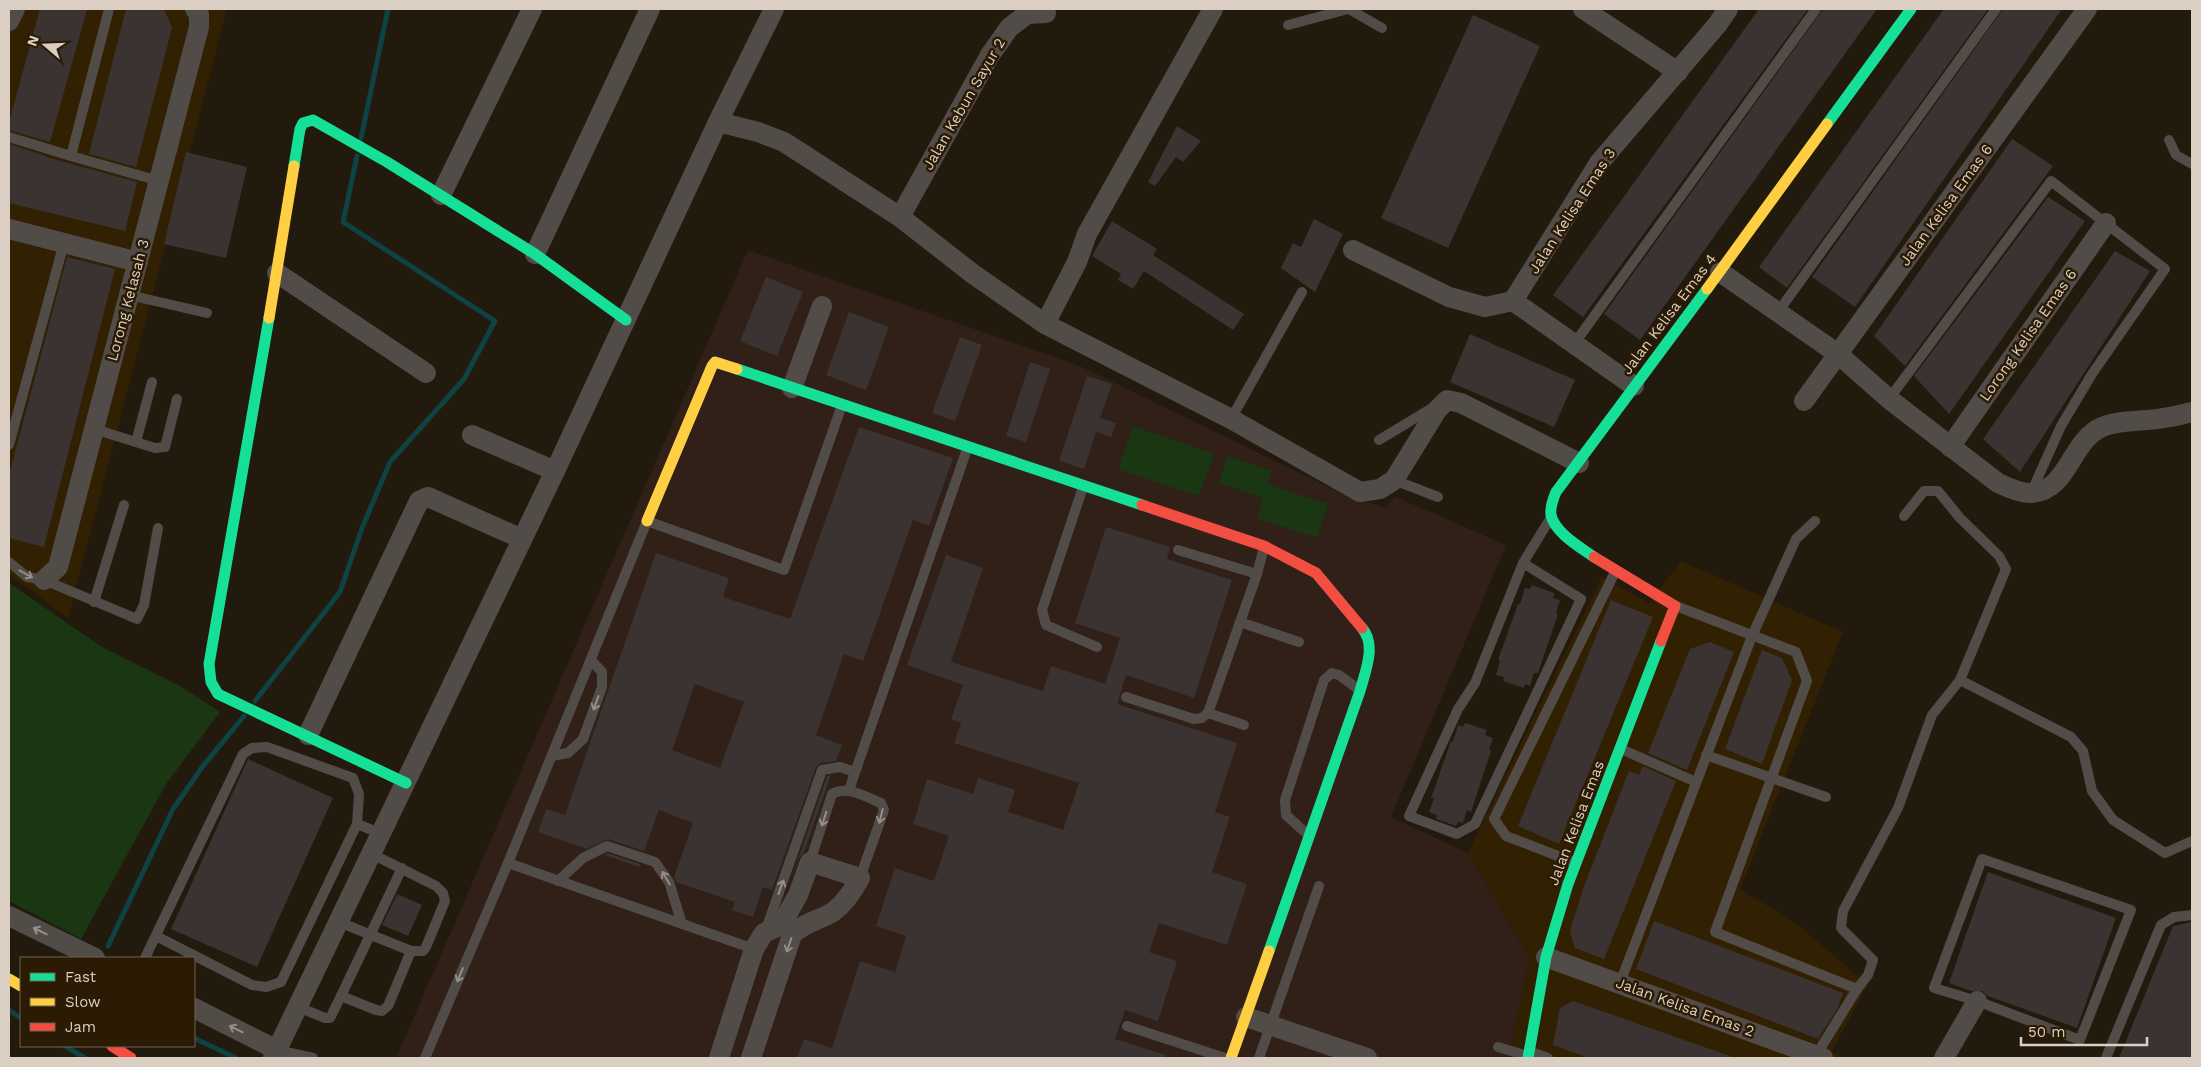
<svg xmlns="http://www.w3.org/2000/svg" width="2201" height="1067" viewBox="0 0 2201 1067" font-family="'Work Sans',sans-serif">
	<rect width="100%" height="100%" fill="#221a0d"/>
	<g fill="#322003">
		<polygon points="9,9 227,9 68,618 9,574"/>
		<polygon points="1681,561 1843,632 1740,889 1797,924 1868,985 1831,1052 1845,1058 1508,1058 1530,959 1468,853 1602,577 1649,603"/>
	</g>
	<polygon fill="#302017" points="748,250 1080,366 1351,498 1385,507 1396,497 1506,545 1391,817 1468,853 1530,959 1508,1058 396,1058"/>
	<g fill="#1a3613">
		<polygon points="1133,426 1214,454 1199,496 1118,469"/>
		<polygon points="1227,456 1272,471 1268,484 1328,504 1317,538 1257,518 1263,498 1219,483"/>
		<polygon points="9,583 102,647 180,686 220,712 166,784 81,939 9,901"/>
	</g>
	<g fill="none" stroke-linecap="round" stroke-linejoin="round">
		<g stroke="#0e4243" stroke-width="5">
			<polyline points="361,138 388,9"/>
			<polyline points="255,701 340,592 362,528 390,462 464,379 495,321 343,222 357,156"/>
			<polyline points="108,946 173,809 203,766 244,716"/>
			<polyline points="9,1010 21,1018"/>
			<polyline points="194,1038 236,1058"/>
			<polyline points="65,1046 85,1058"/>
		</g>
	</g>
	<g fill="#3a3332" fill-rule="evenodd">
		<polygon points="40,9 87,9 50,142 9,130 9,122"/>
		<polygon points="126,9 164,9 172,28 136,167 89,154"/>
		<polygon points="1759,9 1808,9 1583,317 1553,295"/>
		<polygon points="1823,9 1877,9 1640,340 1604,314"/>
		<polygon points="1944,9 1988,9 1787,288 1759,267"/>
		<polygon points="2003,9 2062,9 1855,307 1812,277"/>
		<polygon points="1473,15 1540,46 1448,248 1381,218"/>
		<polygon points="1177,126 1201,141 1183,162 1176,157 1155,186 1148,182"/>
		<polygon points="2012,139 2053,166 1905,366 1874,336"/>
		<polygon points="9,144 46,156 46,157 137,182 125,231 9,203"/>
		<polygon points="186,152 247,167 226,258 164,244"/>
		<polygon points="2048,197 2085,221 1949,414 1914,376"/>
		<polygon points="1314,219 1343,234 1315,292 1281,268 1293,243 1301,247"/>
		<polygon points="1112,221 1157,249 1153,255 1244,314 1233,330 1144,271 1133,289 1118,280 1121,274 1092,256"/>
		<polygon points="2115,251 2150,271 2020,472 1983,439"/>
		<polygon points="67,257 115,269 44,547 9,538 9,475"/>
		<polygon points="766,277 803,292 777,356 740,341"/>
		<polygon points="849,312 889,327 866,390 826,375"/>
		<polygon points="1470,334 1575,380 1554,427 1450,382"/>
		<polygon points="960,337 982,345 955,421 932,413"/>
		<polygon points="1030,362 1050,369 1026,442 1006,436"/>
		<polygon points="1087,376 1112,384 1100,418 1116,423 1111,437 1096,432 1084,469 1059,461"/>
		<path d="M859 427 953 458 929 526 913 520 863 661 844 654 816 735 842 745 836 761 820 763 816 767 772 890 763 887 753 917 732 910 735 902 676 882 674 877 693 823 659 810 644 851 608 839 587 849 538 832 546 809 565 815 656 553 729 578 723 597 790 619ZM695 684 744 702 720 768 672 750Z"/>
		<polygon points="1106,527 1170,547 1167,559 1232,580 1194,698 1126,675 1117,704 1237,743 1215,812 1230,817 1212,872 1247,884 1227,945 1159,923 1149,952 1177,961 1158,1021 1125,1010 1115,1039 1166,1055 1166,1058 797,1058 804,1039 832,1048 860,961 895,972 906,936 876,926 895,868 934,881 949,836 913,824 927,779 973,794 978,778 1015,790 1008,812 1063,830 1079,783 954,743 961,723 951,719 963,685 907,665 946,555 983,568 951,662 1043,691 1051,666 1105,684 1120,638 1075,623"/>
		<polygon points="1532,585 1554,593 1553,598 1560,600 1556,613 1558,614 1538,673 1534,673 1530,686 1525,684 1524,688 1503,681 1504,677 1496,675 1500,661 1498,660 1518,604 1520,604 1525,588 1530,589"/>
		<polygon points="1611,600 1653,617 1559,844 1518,826"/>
		<polygon points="1710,642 1734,652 1687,770 1648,753 1690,649"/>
		<polygon points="1762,650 1782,658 1792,680 1762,764 1725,749"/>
		<polygon points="1465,723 1487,730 1485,735 1493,738 1489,750 1491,751 1471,812 1467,810 1463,823 1458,822 1456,826 1436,819 1437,815 1429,812 1434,798 1431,798 1451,741 1453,742 1458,725 1463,727"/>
		<polygon points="248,759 333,798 257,967 171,929"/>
		<polygon points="1643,766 1676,781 1604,959 1575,948 1570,931 1583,889 1629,771 1639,775"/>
		<polygon points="831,775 804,852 799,858 787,891 827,776"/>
		<polygon points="608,853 640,864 639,867 605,855"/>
		<polygon points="1988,872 2116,918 2077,1028 1988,996 1982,991 1971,991 1949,983"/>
		<polygon points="397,894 422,905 408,936 382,925"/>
		<polygon points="1654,921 1843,993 1837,1009 1818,1039 1636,969"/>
		<polygon points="2192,922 2192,1058 2119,1058 2173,926"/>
		<polygon points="1573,1001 1730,1056 1730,1058 1589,1058 1553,1045 1560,1008"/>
	</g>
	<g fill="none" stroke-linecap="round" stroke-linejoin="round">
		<g stroke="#524c49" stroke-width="10">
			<polyline points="109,9 71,156 159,181"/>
			<polyline points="1349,9 1382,28"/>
			<polyline points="1288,25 1348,9"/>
			<polyline points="9,137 71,156"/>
			<polyline points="2169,140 2176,155 2192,164"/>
			<polyline points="129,295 207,313"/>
			<polyline points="1778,312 1996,9"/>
			<polyline points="1574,344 1816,9"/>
			<polyline points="1889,399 2051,181 2165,269 2092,374 2061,426 2031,493"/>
			<polyline points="1231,419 1302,292"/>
			<polyline points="94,429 155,448 165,447 177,399"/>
			<polyline points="1379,440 1437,405"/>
			<polyline points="136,442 152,382"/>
			<polyline points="9,445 64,243"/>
			<polyline points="1394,480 1438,497"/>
			<polyline points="1083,487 1042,610 1046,625 1097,647"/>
			<polyline points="1178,550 1257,574"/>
			<polyline points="9,562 27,577 44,580 137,619 144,605 158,528"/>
			<polyline points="1523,563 1581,599 1475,824 1457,834 1409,816 1458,709 1475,683 1523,563 1550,519"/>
			<polyline points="94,602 124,505"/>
			<polyline points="1676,606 1796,652 1807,681 1715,932 1857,989"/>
			<polyline points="1240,622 1299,642"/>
			<polyline points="1960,680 2071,737 2083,751 2092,791 2113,820 2165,853 2192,841"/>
			<polyline points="1126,697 1194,719 1202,718 1208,713 1257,574 1264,547"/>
			<polyline points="1208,713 1244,725"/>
			<polyline points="1621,749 1696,782"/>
			<polyline points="1706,755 1826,797"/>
			<polyline points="552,756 568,753 583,739 602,687 602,672 591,660"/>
			<polyline points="849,790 967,449"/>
			<polyline points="357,824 382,834"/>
			<polyline points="1307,834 1286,815 1285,800 1324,680 1332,673 1339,675 1358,689"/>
			<polygon points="1982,859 2131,910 2080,1040 1977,1001 1934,988"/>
			<path d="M810 862 832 794C847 785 866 797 881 803L884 810 860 878"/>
			<polyline points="508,863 754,949"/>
			<polyline points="1576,863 1506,836 1494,819 1615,572"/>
			<polyline points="402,868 341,996 376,1010 382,1011 388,1006 411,951"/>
			<polyline points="558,881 583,858 607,846 655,862 669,882 682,924"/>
			<polyline points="339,922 411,951 423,951 426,947 445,901 443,893 436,886 372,854"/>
			<polyline points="765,932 822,770 840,767 855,772"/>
			<polyline points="145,958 243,754 252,748 267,747 353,778 359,794 357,824 281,982 266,987 252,985 156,936"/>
			<polyline points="1620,983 1752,636 1796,539 1815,521"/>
			<polyline points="298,1007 325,1018 330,1018 341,996"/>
			<polyline points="1127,1026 1225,1058"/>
			<polyline points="1498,1047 1528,1056"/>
			<polyline points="277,1050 313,1058"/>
			<polyline points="1531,1052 1548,1058"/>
			<polyline points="1815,1057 1857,989 1868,975 1873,960 1841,928 1843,911 1898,808 1932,715 1960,680 2006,569 1999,556 1960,518 1938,491 1924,491 1904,516"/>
			<polyline points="425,1058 508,863 647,521 784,570 842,405"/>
			<polyline points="1259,1058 1319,886"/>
			<polyline points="2106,1058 2161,925 2174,917 2192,915"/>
		</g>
		<g stroke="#524c49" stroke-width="20">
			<polyline points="1583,9 1678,72"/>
			<polyline points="9,21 15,9"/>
			<polyline points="718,122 758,132 784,142 900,217 973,274 1045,324 1231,419 1360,492 1380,489 1394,480 1437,410 1447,400 1461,403 1579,463"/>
			<polyline points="441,195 532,9"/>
			<polyline points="900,217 990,55 1009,28 1027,14 1046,13"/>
			<polyline points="9,229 138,262"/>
			<polyline points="1353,250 1449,297 1485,307 1513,301"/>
			<polyline points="535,254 650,9"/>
			<path d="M1720 272 1838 354 1889 399 1998 483C2008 487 2021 494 2032 493 2069 490 2070 441 2102 427 2116 421 2132 421 2147 420 2162 419 2177 416 2192 412"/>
			<polyline points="277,273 426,373"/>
			<polyline points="1513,301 1599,163 1717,25 1728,9"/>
			<polyline points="1513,301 1634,386"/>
			<polyline points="1045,324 1077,262 1087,234 1213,9"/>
			<polyline points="792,388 822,306"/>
			<polyline points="1804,401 2087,9"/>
			<polyline points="472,435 555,471"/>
			<polyline points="1950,447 2106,223"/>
			<polyline points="44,580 58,567 199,27 199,14 195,9"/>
			<polyline points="308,735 419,501 428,497 522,539"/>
			<polyline points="9,916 95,958"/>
			<polyline points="1546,957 1823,1058"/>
			<polyline points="194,1008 277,1050"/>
			<polyline points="1246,1017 1367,1058"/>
			<polyline points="273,1058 555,471 718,122 774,9"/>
			<path d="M719 1058 754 949 764 933 775 928 785 918 798 895 810 862 860 878C853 891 845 903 833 912 820 920 802 923 792 935L751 1058"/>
			<polyline points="1944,1058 1977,1001"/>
		</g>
		<g stroke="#16e098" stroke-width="11">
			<polyline points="1827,124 1911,9"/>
			<polyline points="294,166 300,129 303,123 313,120 387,162 535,254 626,320"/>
			<polyline points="269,318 209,664 211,682 218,694 406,783"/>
			<polyline points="737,369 1142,505"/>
			<path d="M1594 557C1580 547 1555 533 1551 515 1550 507 1553 499 1556 492L1707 289"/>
			<path d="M1269 951 1360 691C1365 672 1377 645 1362 628"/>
			<polyline points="1528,1058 1546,957 1568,884 1661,641"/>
		</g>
		<g stroke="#ffcf43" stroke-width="11">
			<polyline points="1707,289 1827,124"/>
			<polyline points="269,318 294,166"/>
			<polyline points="647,521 712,366 715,362 737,369"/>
			<polyline points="9,979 21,986"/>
			<polyline points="1231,1058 1269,951"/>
		</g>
		<g stroke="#f24e42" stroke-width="11">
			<polyline points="1142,505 1264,546 1316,573 1362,628"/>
			<polyline points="1594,557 1675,606 1661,641"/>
			<polyline points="112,1046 131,1058"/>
		</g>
	</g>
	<defs><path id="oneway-shaft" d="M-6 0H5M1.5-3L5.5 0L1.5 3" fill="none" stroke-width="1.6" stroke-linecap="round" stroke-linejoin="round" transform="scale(1.25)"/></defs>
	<g stroke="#968e86">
		<use href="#oneway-shaft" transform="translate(26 574) rotate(29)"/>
		<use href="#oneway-shaft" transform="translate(596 703) rotate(110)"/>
		<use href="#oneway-shaft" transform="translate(881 816) rotate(104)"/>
		<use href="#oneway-shaft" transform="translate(824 819) rotate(108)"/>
		<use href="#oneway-shaft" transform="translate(666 878) rotate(-121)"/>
		<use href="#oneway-shaft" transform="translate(781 887) rotate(-70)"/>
		<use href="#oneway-shaft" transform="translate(40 931) rotate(-154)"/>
		<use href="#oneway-shaft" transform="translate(789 945) rotate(109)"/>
		<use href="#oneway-shaft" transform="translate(460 975) rotate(113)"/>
		<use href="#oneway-shaft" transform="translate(236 1029) rotate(-153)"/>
	</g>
	<g text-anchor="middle" stroke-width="5" stroke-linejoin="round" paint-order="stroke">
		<g font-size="15" fill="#dacfc2" stroke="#2b1b04">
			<text transform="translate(964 104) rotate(-60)" y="5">Jalan Kebun Sayur 2</text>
			<text transform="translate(1946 205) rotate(-54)" y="5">Jalan Kelisa Emas 6</text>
			<text transform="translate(1572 211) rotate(-57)" y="5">Jalan Kelisa Emas 3</text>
			<text transform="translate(128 300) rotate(-75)" y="5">Lorong Kelasah 3</text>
			<text transform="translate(1669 314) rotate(-53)" y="5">Jalan Kelisa Emas 4</text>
			<text transform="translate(2028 335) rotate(-55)" y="5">Lorong Kelisa Emas 6</text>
			<text transform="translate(1576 823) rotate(-69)" y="5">Jalan Kelisa Emas</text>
			<text transform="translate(1685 1007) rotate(20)" y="5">Jalan Kelisa Emas 2</text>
		</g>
	</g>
	<rect width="2201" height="1067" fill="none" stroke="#dacfc2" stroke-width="20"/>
	<rect x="20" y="957" width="175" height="90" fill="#2b1b04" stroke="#716350"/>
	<rect x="30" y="973" width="25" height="8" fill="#16e098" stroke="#716350"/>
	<text x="65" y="982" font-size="15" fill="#dacfc2">Fast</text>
	<rect x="30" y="998" width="25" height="8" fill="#ffcf43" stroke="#716350"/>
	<text x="65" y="1007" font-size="15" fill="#dacfc2">Slow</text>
	<rect x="30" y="1023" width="25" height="8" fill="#f24e42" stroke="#716350"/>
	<text x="65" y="1032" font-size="15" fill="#dacfc2">Jam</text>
	<g transform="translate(45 45) rotate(289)" stroke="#2b1b04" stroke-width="4" paint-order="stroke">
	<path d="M0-4L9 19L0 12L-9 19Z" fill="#dacfc2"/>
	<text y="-8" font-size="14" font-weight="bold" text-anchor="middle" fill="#dacfc2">N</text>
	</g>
	<path d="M2021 1037v8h126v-8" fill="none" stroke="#dacfc2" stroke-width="2.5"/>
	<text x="2028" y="1037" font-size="15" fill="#dacfc2" stroke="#2b1b04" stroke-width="4" paint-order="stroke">50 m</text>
</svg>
